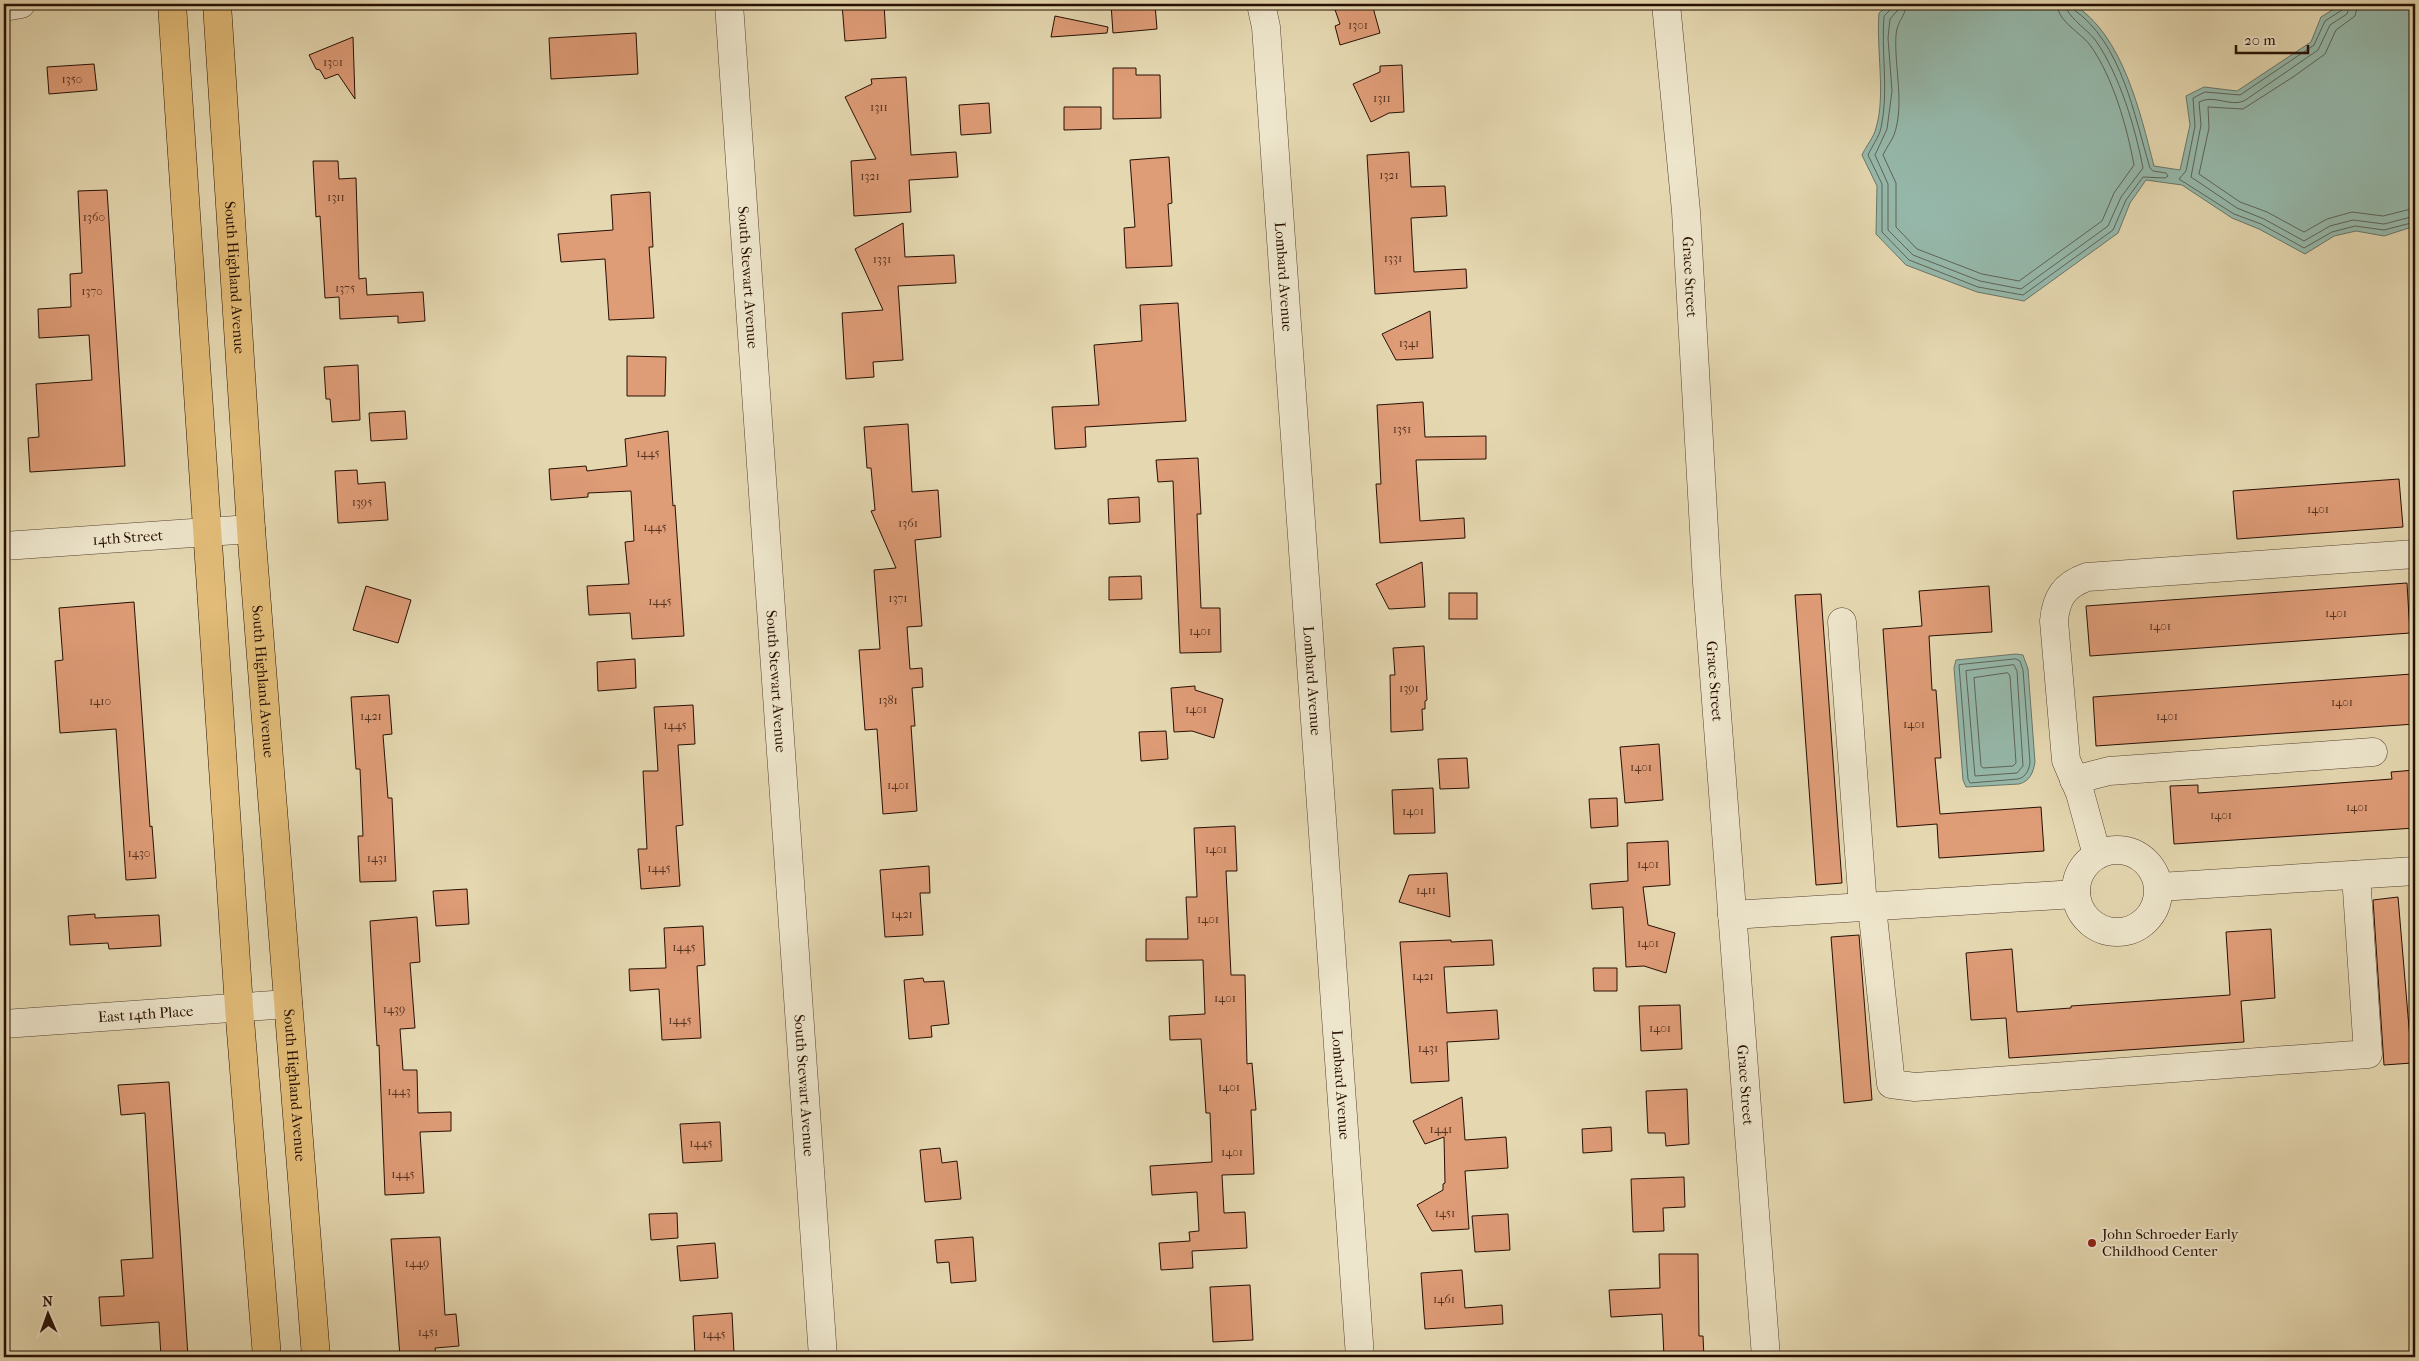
<svg xmlns="http://www.w3.org/2000/svg" width="2419" height="1361" viewBox="0 0 2419 1361" font-family="'IM FELL French Canon',serif">
	<rect width="100%" height="100%" fill="#e5d8b1"/>
	<filter id="stains"><feTurbulence type="fractalNoise" baseFrequency=".004" numOctaves="4"/><feColorMatrix values="0 0 0 0 .2 0 0 0 0 .09 0 0 0 0 .02 0 0 0 .5 -.17"/></filter>
	<radialGradient id="worn" r=".72"><stop offset=".6" stop-color="#630" stop-opacity="0"/><stop offset="1" stop-color="#630" stop-opacity=".3"/></radialGradient>
	<g fill="#96baad" stroke="#6a7669">
		<path d="M1890 4H2073C2123 35 2140 112 2154 166L2180 170 2190 125 2186 96 2204 87 2237 91 2311 42 2321 17 2342 4H2415V226L2384 236 2356 231 2334 236 2305 254 2259 229 2232 218 2182 185 2146 180 2130 203 2118 233 2024 301 1977 292 1906 265 1876 234 1877 186 1862 155C1866 146 1874 137 1876 128 1886 96 1876 48 1879 13Z"/>
		<path d="M2016 654 2023 655 2028 669 2035 762C2033 773 2030 781 2019 784L1966 787 1963 780 1954 668 1956 660Z"/>
	</g>
	<g fill="none" stroke-linecap="round" stroke-linejoin="round">
		<g stroke="#5e6458" stroke-width="1">
			<path d="M1892 4 1891 9 1884 16C1881 53 1889 91 1881 128 1879 137 1872 146 1868 155L1882 184V232L1909 260 1978 287 2023 295 2113 230 2126 200 2143 177 2165 178 2168 176 2166 173 2153 171 2150 168C2134 115 2122 43 2073 9L2071 4"/>
			<path d="M1899 4 1897 11 1890 19 1888 38 1892 91 1887 129 1875 155 1888 184V230L1913 255 1980 281 2021 289 2108 226 2121 197 2143 168C2135 127 2120 76 2096 41 2088 30 2066 16 2065 4"/>
			<path d="M1906 4C1906 17 1897 20 1896 35 1894 67 1905 104 1894 135 1891 142 1886 148 1883 155L1896 183V227L1917 249 1982 274 2019 281 2102 221 2114 193 2134 165C2127 127 2113 77 2090 45 2080 32 2058 22 2057 4"/>
			<polyline points="2344,4 2342,10 2325,21 2314,45 2240,95 2205,92 2193,98 2195,126 2186,171 2179,179 2234,214 2261,224 2304,248 2332,232 2355,226 2384,230 2415,222"/>
			<path d="M2350 4 2347 14 2330 25 2318 50 2244 101C2229 107 2214 94 2199 102L2201 125 2191 177 2237 208 2264 219 2304 241 2330 226 2353 220 2384 224 2415 216"/>
			<polyline points="2358,4 2355,16 2336,30 2325,54 2293,77 2243,109 2208,107 2209,128 2199,174 2240,202 2267,212 2304,232 2327,219 2352,212 2383,216 2415,208"/>
			<path d="M2016 659 2020 661 2023 670 2030 762C2029 770 2026 777 2018 779L1970 783 1968 779 1959 665Z"/>
			<polygon points="2014,665 2017,671 2023,766 2017,773 1975,776 1966,671"/>
			<polygon points="2008,673 2010,676 2016,763 2013,766 1983,768 1981,766 1974,678"/>
		</g>
	</g>
	<g fill="#de9c77" stroke="#270f03">
		<polygon points="842,4 884,4 886,38 845,41"/>
		<polygon points="1111,4 1155,4 1157,29 1113,33"/>
		<polygon points="1333,4 1372,4 1380,33 1340,45 1335,26 1340,24"/>
		<polygon points="1055,16 1108,27 1107,33 1051,37"/>
		<polygon points="636,33 638,74 551,79 549,38"/>
		<polygon points="353,37 355,99 338,74 325,79 320,70 316,69 309,55"/>
		<polygon points="94,64 97,90 49,94 47,67"/>
		<polygon points="1402,65 1404,112 1389,113 1371,122 1353,84 1380,72 1380,66"/>
		<polygon points="1113,68 1136,68 1136,75 1160,75 1161,118 1113,119"/>
		<polygon points="906,77 911,155 956,152 958,177 909,180 911,212 854,216 851,161 876,159 845,97 872,84 871,79"/>
		<polygon points="989,103 991,133 961,135 959,105"/>
		<polygon points="1064,107 1101,107 1101,129 1064,130"/>
		<polygon points="1409,152 1411,187 1445,186 1447,216 1411,218 1414,272 1466,269 1467,288 1375,294 1367,155"/>
		<polygon points="1169,157 1172,203 1168,204 1172,266 1126,268 1124,228 1135,227 1130,160"/>
		<polygon points="313,161 338,161 339,179 356,178 359,279 366,278 367,295 423,292 425,321 398,323 398,316 340,319 339,297 325,298 320,216 316,217"/>
		<polygon points="107,190 125,466 30,472 28,438 39,437 36,384 92,380 89,335 39,338 38,309 71,307 70,274 82,273 78,191"/>
		<polygon points="650,192 653,247 649,247 654,318 609,320 605,259 561,262 558,234 613,230 611,195"/>
		<polygon points="903,223 905,257 954,255 956,283 898,286 903,360 873,362 874,377 846,379 842,313 883,310 855,249"/>
		<polygon points="1178,303 1186,421 1085,427 1086,447 1055,449 1052,407 1099,405 1094,345 1142,341 1140,305"/>
		<polygon points="1430,311 1433,358 1396,360 1382,334"/>
		<polygon points="627,356 666,357 665,396 627,396"/>
		<polygon points="358,365 360,420 332,422 330,399 326,399 324,367"/>
		<polygon points="1423,402 1425,437 1486,436 1486,459 1416,460 1420,521 1464,518 1465,538 1380,543 1376,484 1381,484 1377,405"/>
		<polygon points="405,411 407,439 371,441 369,413"/>
		<polygon points="908,424 912,492 938,490 941,537 915,540 922,626 907,627 910,669 922,668 923,687 912,688 915,726 911,726 917,811 883,814 877,729 865,730 859,650 880,649 874,570 896,568 871,511 875,510 871,468 867,468 864,427"/>
		<polygon points="668,431 673,506 675,505 684,636 632,639 630,613 589,615 587,586 629,584 625,542 634,541 631,491 588,493 588,497 551,500 549,469 586,466 587,471 627,466 625,439"/>
		<polygon points="1198,458 1201,514 1197,514 1201,608 1220,608 1221,652 1180,653 1173,481 1158,482 1156,460"/>
		<polygon points="357,470 358,484 385,482 388,520 338,523 335,471"/>
		<polygon points="2399,479 2403,527 2237,539 2233,491"/>
		<polygon points="1139,497 1140,522 1109,524 1108,499"/>
		<polygon points="1422,562 1425,607 1389,609 1376,584"/>
		<polygon points="1141,576 1142,599 1109,600 1109,577"/>
		<polygon points="2407,583 2410,633 2090,656 2086,606"/>
		<polygon points="366,586 411,600 398,643 353,630"/>
		<polygon points="1989,586 1992,632 1929,636 1932,690 1936,690 1941,758 1935,758 1940,814 2041,807 2044,851 1939,858 1937,824 1897,827 1883,629 1922,626 1919,591"/>
		<rect x="1449" y="593" width="28" height="26"/>
		<polygon points="1821,594 1842,883 1816,885 1795,595"/>
		<polygon points="134,602 150,827 152,826 156,878 126,880 116,729 60,733 55,661 63,660 59,608"/>
		<polygon points="1424,646 1427,700 1425,701 1425,709 1422,709 1423,730 1391,732 1390,675 1395,675 1393,648"/>
		<polygon points="635,659 636,688 598,691 597,662"/>
		<polygon points="2412,674 2415,724 2096,746 2093,697"/>
		<polygon points="1195,686 1195,690 1223,699 1214,738 1192,731 1174,732 1171,688"/>
		<polygon points="389,695 392,734 383,735 388,798 392,798 396,881 360,882 358,836 363,836 360,769 356,769 351,697"/>
		<polygon points="693,705 695,744 678,745 683,825 676,826 680,886 641,889 638,849 647,849 643,771 658,771 654,707"/>
		<polygon points="1166,731 1168,759 1141,761 1139,732"/>
		<polygon points="1659,744 1663,800 1625,803 1620,747"/>
		<polygon points="1467,758 1469,788 1440,789 1438,759"/>
		<polygon points="2415,770 2415,828 2174,844 2170,786 2198,785 2198,793 2286,787 2392,779 2391,772"/>
		<polygon points="1433,788 1435,833 1394,834 1392,790"/>
		<polygon points="1617,798 1618,826 1591,828 1589,799"/>
		<polygon points="1235,826 1237,871 1226,871 1231,975 1245,975 1247,1064 1252,1063 1256,1110 1251,1110 1254,1174 1222,1175 1224,1213 1245,1212 1247,1248 1192,1251 1193,1268 1161,1270 1159,1243 1190,1241 1189,1232 1199,1231 1197,1192 1152,1195 1150,1166 1212,1162 1210,1113 1206,1113 1201,1039 1170,1040 1169,1016 1205,1014 1203,960 1146,961 1146,939 1188,939 1186,897 1197,897 1194,828"/>
		<polygon points="1668,841 1670,885 1643,887 1648,925 1675,933 1666,973 1644,966 1626,967 1623,907 1592,909 1590,884 1628,881 1627,843"/>
		<polygon points="929,866 930,893 920,893 923,935 885,937 880,870"/>
		<polygon points="1447,873 1450,917 1399,902 1409,875"/>
		<polygon points="467,889 469,924 436,926 433,891"/>
		<polygon points="2398,897 2412,1063 2384,1065 2373,900"/>
		<polygon points="95,914 95,918 159,915 161,946 109,949 108,943 70,945 68,916"/>
		<polygon points="417,917 420,962 410,963 415,1028 400,1029 403,1070 417,1070 418,1113 451,1112 451,1131 420,1132 424,1193 385,1195 379,1045 377,1046 370,921"/>
		<polygon points="703,926 705,965 697,966 701,1038 662,1040 659,989 630,991 629,969 666,968 664,928"/>
		<polygon points="2271,929 2275,998 2241,1001 2244,1042 2009,1058 2006,1018 1971,1020 1966,953 2012,949 2017,1012 2071,1008 2071,1006 2230,995 2226,932"/>
		<polygon points="1859,935 1872,1100 1844,1103 1831,937"/>
		<polygon points="1451,940 1451,942 1492,940 1494,965 1444,967 1447,1013 1497,1010 1499,1039 1447,1042 1449,1081 1411,1083 1400,942"/>
		<polygon points="1593,968 1617,968 1617,991 1594,991"/>
		<polygon points="923,978 924,982 944,981 949,1024 931,1026 932,1037 909,1039 904,980"/>
		<polygon points="1680,1005 1682,1049 1641,1051 1639,1006"/>
		<polygon points="169,1082 180,1232 188,1357 161,1357 159,1322 101,1326 99,1297 124,1296 121,1260 153,1258 145,1113 121,1115 118,1085"/>
		<polygon points="1687,1089 1689,1144 1666,1146 1665,1133 1648,1133 1646,1091"/>
		<polygon points="1462,1097 1465,1140 1506,1137 1508,1168 1465,1171 1469,1229 1432,1231 1417,1205 1443,1190 1443,1184 1445,1183 1444,1137 1425,1144 1413,1121"/>
		<polygon points="720,1122 722,1161 683,1163 680,1124"/>
		<polygon points="1611,1127 1612,1151 1583,1153 1582,1129"/>
		<polygon points="940,1148 942,1163 957,1161 961,1199 925,1202 920,1150"/>
		<polygon points="1684,1177 1685,1207 1663,1208 1664,1231 1633,1232 1631,1179"/>
		<polygon points="677,1213 678,1238 651,1240 649,1214"/>
		<polygon points="1508,1214 1510,1250 1475,1252 1472,1216"/>
		<polygon points="440,1237 445,1315 456,1314 459,1346 435,1348 436,1357 400,1357 391,1239"/>
		<polygon points="973,1237 976,1281 951,1283 949,1262 937,1263 935,1240"/>
		<polygon points="715,1243 718,1278 680,1281 677,1246"/>
		<polygon points="1659,1254 1698,1254 1699,1336 1703,1336 1704,1357 1664,1357 1662,1314 1611,1317 1609,1290 1660,1288"/>
		<polygon points="1462,1270 1465,1308 1502,1305 1503,1324 1425,1329 1421,1273"/>
		<polygon points="1250,1285 1253,1340 1213,1342 1210,1287"/>
		<polygon points="732,1313 734,1353 695,1355 693,1316"/>
	</g>
	<g fill="none" stroke-linecap="round" stroke-linejoin="round">
		<defs>
			<g id="minor">
				<path id="s1" d="M729 4 823 1357"/>
				<path id="s2" d="M1261 4 1266 27 1360 1357"/>
				<path id="s3" d="M1666 4 1686 211 1707 583 1766 1357"/>
				<polyline points="4,7 21,4"/>
				<path id="s4" d="M4 546 251 529"/>
				<polyline points="1842,622 1863,907"/>
				<polyline points="2074,780 2109,771 2373,752"/>
				<circle cx="2117" cy="891" r="41"/>
				<path d="M2097 855 2080 793 2066 760 2054 621C2056 598 2064 585 2087 577L2415 554"/>
				<polyline points="2159,887 2415,871"/>
				<polyline points="1872,907 1891,1084 1915,1087 2368,1054 2356,875"/>
				<polyline points="1732,915 2076,894"/>
				<path id="s5" d="M4 1024 288 1004"/>
			</g>
			<g id="major">
				<polyline points="172,4 239,1007 267,1357"/>
				<path id="s6" d="M217 4 251 529 316 1357"/>
			</g>
		</defs>
		<use href="#minor" stroke="#56412e" stroke-width="29"/>
		<use href="#major" stroke="#270f03" stroke-width="29"/>
		<use href="#minor" stroke="#eee6cc" stroke-width="28"/>
		<use href="#major" stroke="#e2bc78" stroke-width="28"/>
	</g>
	<circle fill="#8f2418" stroke="#eee6cc" stroke-width="2" cx="2092" cy="1243" r="5"/>
	<g text-anchor="middle" stroke-width="4" stroke-linejoin="round" paint-order="stroke">
		<g font-size="12" fill="#553220">
			<text x="1358" y="29">1301</text>
			<text x="333" y="66">1301</text>
			<text x="72" y="83">1350</text>
			<text x="1382" y="102">1311</text>
			<text x="879" y="111">1311</text>
			<text x="1389" y="179">1321</text>
			<text x="870" y="180">1321</text>
			<text x="336" y="201">1311</text>
			<text x="94" y="221">1360</text>
			<text x="1393" y="262">1331</text>
			<text x="882" y="263">1331</text>
			<text x="345" y="292">1375</text>
			<text x="92" y="295">1370</text>
			<text x="1409" y="347">1341</text>
			<text x="1402" y="433">1351</text>
			<text x="648" y="457">1445</text>
			<text x="362" y="506">1395</text>
			<text x="2318" y="513">1401</text>
			<text x="908" y="527">1361</text>
			<text x="655" y="531">1445</text>
			<text x="898" y="602">1371</text>
			<text x="660" y="605">1445</text>
			<text x="2336" y="617">1401</text>
			<text x="2160" y="630">1401</text>
			<text x="1200" y="635">1401</text>
			<text x="1409" y="692">1391</text>
			<text x="888" y="704">1381</text>
			<text x="100" y="705">1410</text>
			<text x="2342" y="706">1401</text>
			<text x="1196" y="713">1401</text>
			<text x="371" y="720">1421</text>
			<text x="2167" y="720">1401</text>
			<text x="1914" y="728">1401</text>
			<text x="675" y="729">1445</text>
			<text x="1641" y="771">1401</text>
			<text x="898" y="789">1401</text>
			<text x="2357" y="811">1401</text>
			<text x="1413" y="815">1401</text>
			<text x="2221" y="819">1401</text>
			<text x="1216" y="853">1401</text>
			<text x="139" y="857">1430</text>
			<text x="377" y="862">1431</text>
			<text x="1648" y="868">1401</text>
			<text x="659" y="872">1445</text>
			<text x="1426" y="894">1411</text>
			<text x="902" y="918">1421</text>
			<text x="1208" y="923">1401</text>
			<text x="1648" y="947">1401</text>
			<text x="684" y="951">1445</text>
			<text x="1423" y="980">1421</text>
			<text x="1225" y="1002">1401</text>
			<text x="394" y="1013">1439</text>
			<text x="680" y="1024">1445</text>
			<text x="1660" y="1032">1401</text>
			<text x="1428" y="1052">1431</text>
			<text x="1229" y="1091">1401</text>
			<text x="399" y="1095">1443</text>
			<text x="1441" y="1133">1441</text>
			<text x="701" y="1147">1445</text>
			<text x="1232" y="1156">1401</text>
			<text x="403" y="1178">1445</text>
			<text x="1445" y="1217">1451</text>
			<text x="417" y="1267">1449</text>
			<text x="1444" y="1303">1461</text>
			<text x="428" y="1336">1451</text>
			<text x="714" y="1338">1445</text>
		</g>
		<g font-size="15" fill="#270f03" stroke="#eee6cc">
			<text dy="5" stroke="none"><textPath href="#s1" startOffset="274">South Stewart Avenue</textPath></text>
			<text dy="5" stroke="none"><textPath href="#s2" startOffset="274">Lombard Avenue</textPath></text>
			<text dy="5" stroke="none"><textPath href="#s3" startOffset="274">Grace Street</textPath></text>
			<text dy="5" stroke="none"><textPath href="#s6" startOffset="274">South Highland Avenue</textPath></text>
			<text dy="5" stroke="none"><textPath href="#s4" startOffset="124">14th Street</textPath></text>
			<text dy="5" stroke="none"><textPath href="#s1" startOffset="679">South Stewart Avenue</textPath></text>
			<text dy="5" stroke="none"><textPath href="#s2" startOffset="679">Lombard Avenue</textPath></text>
			<text dy="5" stroke="none"><textPath href="#s6" startOffset="679">South Highland Avenue</textPath></text>
			<text dy="5" stroke="none"><textPath href="#s3" startOffset="679">Grace Street</textPath></text>
			<text dy="5" stroke="none"><textPath href="#s5" startOffset="142">East 14th Place</textPath></text>
			<text dy="5" stroke="none"><textPath href="#s2" startOffset="1084">Lombard Avenue</textPath></text>
			<text dy="5" stroke="none"><textPath href="#s3" startOffset="1084">Grace Street</textPath></text>
			<text dy="5" stroke="none"><textPath href="#s6" startOffset="1084">South Highland Avenue</textPath></text>
			<text dy="5" stroke="none"><textPath href="#s1" startOffset="1084">South Stewart Avenue</textPath></text>
		</g>
		<g font-size="15" fill="#270f03" stroke="#eee6cc" text-anchor="start">
			<text x="2102" y="1239">John Schroeder Early<tspan x="2102" dy="17">Childhood Center</tspan></text>
		</g>
	</g>
	<rect width="2419" height="1361" fill="none" stroke="#e5d8b1" stroke-width="20"/>
	<rect x="5" y="5" width="2409" height="1351" fill="none" stroke="#270f03" stroke-width="2.5"/>
	<rect x="10" y="10" width="2399" height="1341" fill="none" stroke="#270f03"/>
	<g transform="translate(48 1314) rotate(358)" stroke="#eee6cc" stroke-width="4" paint-order="stroke">
	<path d="M0-4L9 19L0 12L-9 19Z" fill="#270f03"/>
	<text y="-8" font-size="14" font-weight="bold" text-anchor="middle" fill="#270f03">N</text>
	</g>
	<path d="M2236 45v8h72v-8" fill="none" stroke="#270f03" stroke-width="2.5"/>
	<text x="2244" y="45" font-size="15" fill="#270f03" stroke="#eee6cc" stroke-width="4" paint-order="stroke">20 m</text>
	<rect width="100%" height="100%" filter="url(#stains)"/>
	<rect width="100%" height="100%" fill="url(#worn)"/>
</svg>
